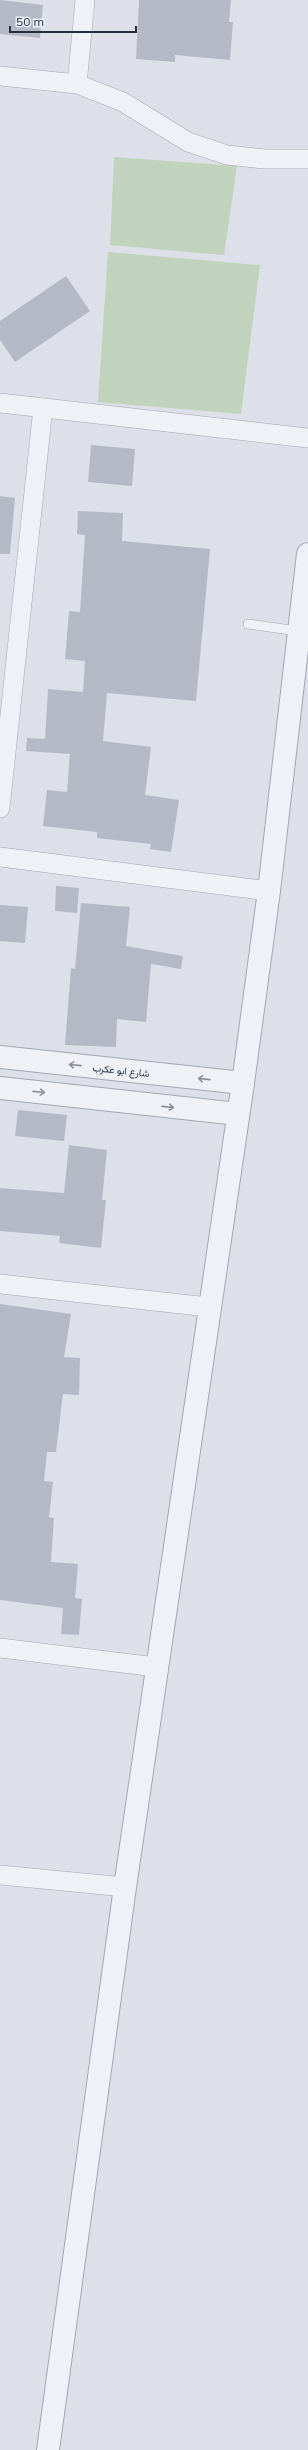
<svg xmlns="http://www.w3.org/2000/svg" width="308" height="2450" viewBox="0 0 308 2450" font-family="Mulish,Vazirmatn,sans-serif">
	<rect width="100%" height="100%" fill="#dde0e8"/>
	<g fill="#c1d2bd">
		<polygon points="114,157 237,166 224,255 110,245"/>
		<polygon points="108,252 260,265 241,414 98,402"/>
	</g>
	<g fill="#b4b9c5">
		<polygon points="0,0 43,5 40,38 0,34"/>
		<polygon points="139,0 231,0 229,22 233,22 230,60 175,55 175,62 136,59"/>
		<polygon points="66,276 90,311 15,362 0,340 0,321"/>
		<polygon points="91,445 135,449 132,486 88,482"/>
		<polygon points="0,496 15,498 10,554 0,554"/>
		<polygon points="78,511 123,513 122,541 210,549 196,701 107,693 103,741 151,747 145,795 179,800 171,852 150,849 151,844 97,838 97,832 43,826 47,790 67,792 70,754 26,751 27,738 45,739 48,689 83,692 85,661 65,659 69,611 80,612 85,535 77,534"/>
		<polygon points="56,886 79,888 77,913 55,911"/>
		<polygon points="81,903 130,907 126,946 183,956 181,969 151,964 146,1022 117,1019 116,1047 65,1045 71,968 75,969"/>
		<polygon points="0,905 28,907 25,943 0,941"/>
		<polygon points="18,1110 67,1115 64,1141 15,1136"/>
		<polygon points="69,1145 107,1150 102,1200 106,1200 101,1248 59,1243 60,1236 0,1231 0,1188 64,1193"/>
		<polygon points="0,1304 71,1314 64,1357 80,1358 79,1395 63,1394 56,1452 47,1452 44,1481 53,1482 49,1517 54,1518 51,1562 78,1564 75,1598 82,1599 79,1635 61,1634 63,1608 0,1600"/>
	</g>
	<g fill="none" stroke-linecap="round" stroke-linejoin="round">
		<defs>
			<polyline id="service" points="248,624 298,631"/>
			<g id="minor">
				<polyline points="0,76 77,84 123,102 188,142 227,155 264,159 308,159"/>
				<polyline points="77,84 85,0"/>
				<polyline points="0,403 308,438"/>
				<polyline points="0,808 43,408"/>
				<polyline points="0,857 269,891"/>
				<polyline points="0,1284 208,1307"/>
				<polyline points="0,1648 156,1667"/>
				<polyline points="0,1875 125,1887"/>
			</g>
			<g id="tertiary">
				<polyline points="0,1057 243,1083"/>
				<polyline points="0,1088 238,1114"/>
				<polyline points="48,2450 125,1887 243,1083 269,891 308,554"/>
			</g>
		</defs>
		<use href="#service" stroke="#a2a7b2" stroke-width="10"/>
		<use href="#minor" stroke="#a2a7b2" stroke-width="20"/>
		<use href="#tertiary" stroke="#a2a7b2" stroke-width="24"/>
		<use href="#service" stroke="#f0f1f6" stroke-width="9"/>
		<use href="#minor" stroke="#f0f1f6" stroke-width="19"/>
		<use href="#tertiary" stroke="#f0f1f6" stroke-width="22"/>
	</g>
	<defs><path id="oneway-shaft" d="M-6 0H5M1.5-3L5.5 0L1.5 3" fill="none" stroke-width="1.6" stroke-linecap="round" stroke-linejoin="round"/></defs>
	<g stroke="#8a8f9a">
		<use href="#oneway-shaft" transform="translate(75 1065) rotate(-174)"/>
		<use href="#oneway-shaft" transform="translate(204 1079) rotate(-174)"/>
		<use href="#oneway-shaft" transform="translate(39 1092) rotate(6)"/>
		<use href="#oneway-shaft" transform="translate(168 1107) rotate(6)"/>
	</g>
	<g text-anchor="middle" stroke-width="3" stroke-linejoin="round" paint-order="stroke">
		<g font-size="10" fill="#252d3f" stroke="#eceff5">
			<text transform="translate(121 1070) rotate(6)" y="4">شارع ابو عكرب</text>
		</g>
	</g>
	<path d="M10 26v6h126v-6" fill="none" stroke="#252d3f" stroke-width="2"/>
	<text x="16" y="26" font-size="12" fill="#252d3f" stroke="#eceff5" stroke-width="3" paint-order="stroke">50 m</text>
</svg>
